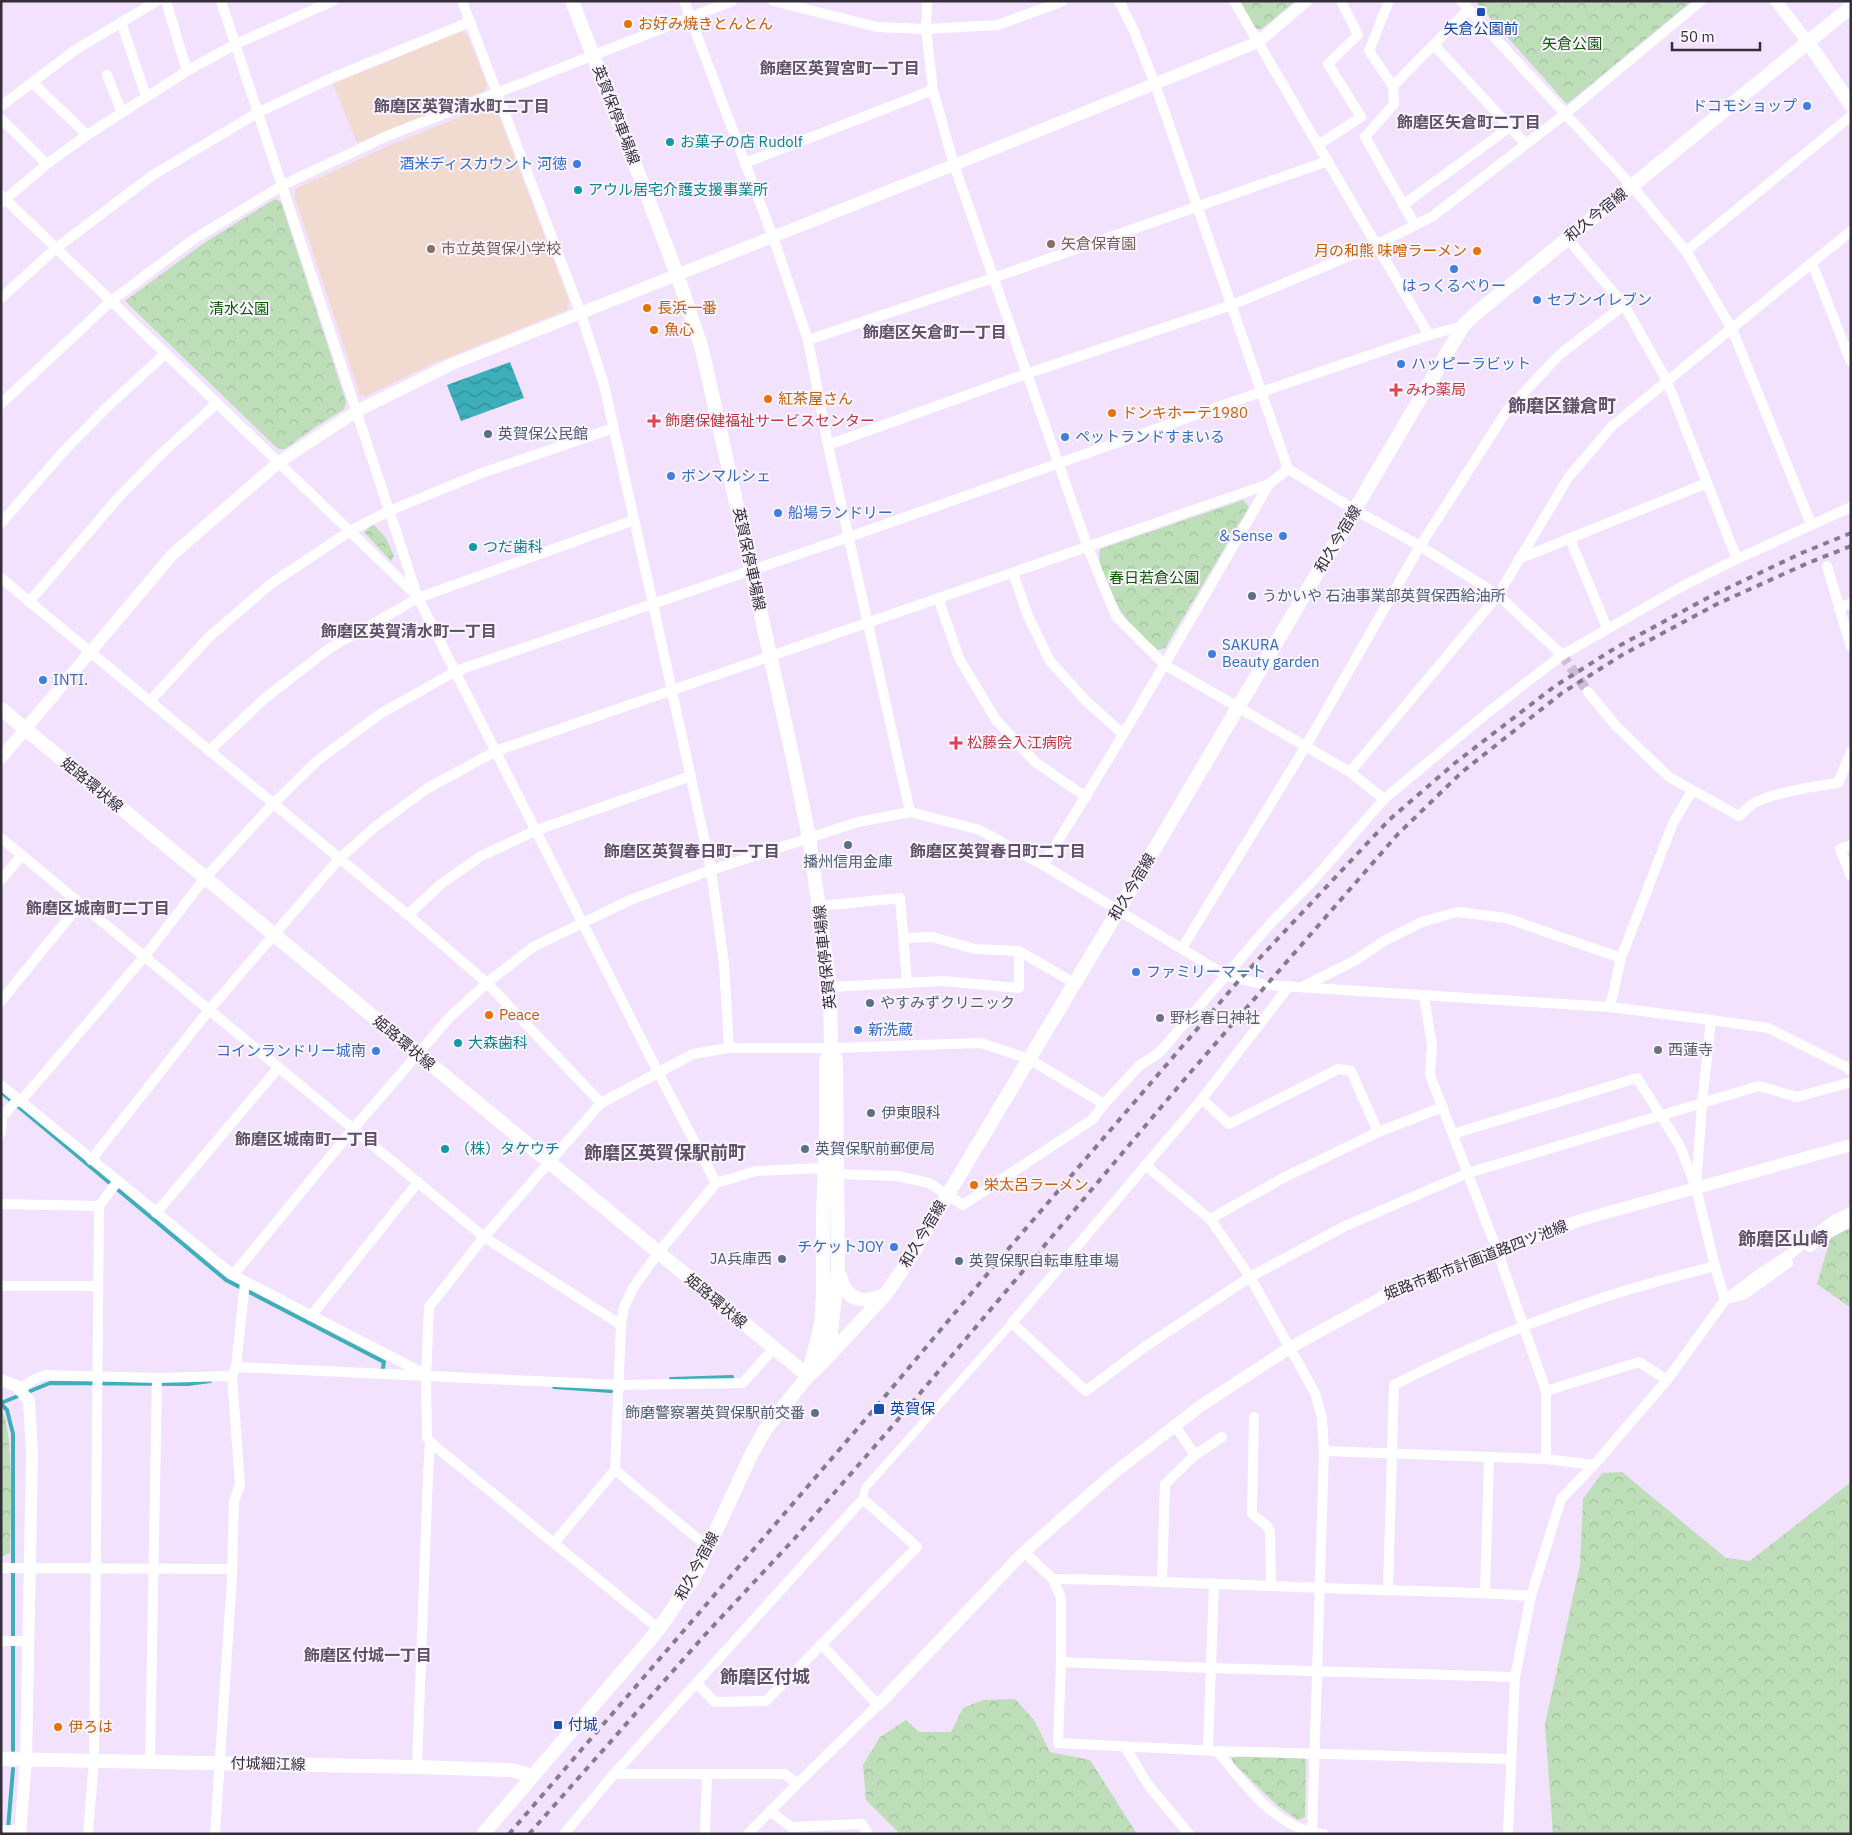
<svg xmlns="http://www.w3.org/2000/svg" width="1852" height="1835" viewBox="0 0 1852 1835" font-family="'IBM Plex Sans','Noto Sans JP',sans-serif">
	<defs>
		<pattern id="forest-crowns" width="20" height="18" patternUnits="userSpaceOnUse" patternTransform="scale(1.25)"><rect width="20" height="18" fill="#bddeb8"/><path d="M2 6a3 3 0 1 1 6 0M12 15a3 3 0 1 1 6 0" fill="none" stroke="#a3bf9f"/></pattern>
		<pattern id="water-waves" width="16" height="10" patternUnits="userSpaceOnUse" patternTransform="scale(1.25)"><rect width="16" height="10" fill="#3cafba"/><path d="M0 5q4-4 8 0t8 0" fill="none" stroke="#338f98"/></pattern>
	</defs>
	<rect width="100%" height="100%" fill="#f2e2fe"/>
	<g fill="#f1dacf">
		<polygon points="462,31 467,34 487,85 484,91 357,143 333,84"/>
		<polygon points="489,105 496,107 569,301 567,310 434,363 366,396 360,395 295,198 295,189 388,146"/>
	</g>
	<g fill="url(#forest-crowns)">
		<polygon points="1240,1 1296,1 1261,29 1256,29"/>
		<polygon points="1475,1 1692,1 1567,104"/>
		<polygon points="275,199 281,202 346,402 344,409 314,428 285,449 278,449 125,301 204,243"/>
		<path d="M1243 500 1249 507 1165 648 1158 650C1150 643 1141 637 1134 629 1121 614 1094 569 1100 549Z"/>
		<polygon points="373,524 386,538 394,556 391,561 364,532"/>
		<polygon points="1851,1226 1851,1305 1848,1306 1817,1284 1831,1236"/>
		<path d="M1 1410C15 1426 10 1527 10 1553L1 1557Z"/>
		<polygon points="1622,1472 1726,1558 1750,1561 1851,1482 1851,1834 1553,1834 1545,1724 1580,1565 1583,1499 1602,1473"/>
		<polygon points="1015,1699 1034,1720 1050,1752 1090,1760 1137,1834 900,1834 866,1800 863,1765 880,1737 906,1720 919,1732 951,1732 963,1708 983,1700"/>
		<polygon points="1239,1756 1301,1757 1306,1760 1305,1817 1298,1820 1279,1807 1233,1763 1232,1758"/>
	</g>
	<polygon fill="url(#water-waves)" points="510,362 524,398 461,421 447,385"/>
	<g fill="none" stroke-linecap="round" stroke-linejoin="round">
		<g stroke="#3cafba" stroke-width="4">
			<polyline points="1,1092 226,1280 384,1362 382,1373"/>
			<polyline points="671,1379 732,1377"/>
			<polyline points="554,1387 611,1391"/>
			<polyline points="1,1403 50,1383 188,1384 210,1381"/>
			<polyline points="1,1404 7,1410 13,1434 13,1750"/>
			<polyline points="8,1829 13,1769"/>
		</g>
		<polyline stroke="#ccbed6" stroke-width="10" stroke-dasharray="10 5" stroke-linecap="butt" points="1562,655 1588,692"/>
		<polyline stroke="#fff" stroke-width="8" points="863,1499 865,1488 1012,1323"/>
		<g stroke="#fff" stroke-width="10">
			<polyline points="166,1 187,71"/>
			<polyline points="221,1 418,598 658,1072 716,1183"/>
			<polyline points="462,1 581,314 604,385 653,604 711,870 724,964 729,1048"/>
			<polyline points="684,1 773,237 808,340 828,445 910,812"/>
			<polyline points="773,1 877,27 926,29 998,25 1063,1"/>
			<polyline points="927,1 926,29 933,90 954,165 1088,548 1116,616 1165,665 1350,772 1384,799"/>
			<polyline points="1119,1 1134,31 1155,84 1288,469 1355,510 1420,546 1498,595 1562,655"/>
			<polyline points="1234,1 1429,335"/>
			<polyline points="1389,1 1369,51 1393,86"/>
			<polyline points="1461,1 1632,186 1686,251 1732,329 1811,524"/>
			<polyline points="121,22 146,96"/>
			<polyline points="1434,45 1526,144"/>
			<polyline points="107,75 122,113"/>
			<polyline points="32,82 87,135"/>
			<polyline points="1,106 75,50 157,1"/>
			<polyline points="1,119 47,164"/>
			<polyline points="1318,145 1361,117 1328,64 1358,35 1341,1"/>
			<polyline points="745,163 933,90"/>
			<polyline points="1,195 416,595"/>
			<polyline points="1,203 47,164 87,135 187,71 236,44 333,1"/>
			<polyline points="1403,205 1510,127"/>
			<polyline points="1415,225 1365,137 1394,104 1393,86 1469,9"/>
			<polyline points="1567,238 1624,305 1667,381 1737,559"/>
			<polyline points="1686,251 1851,116"/>
			<polyline points="1812,263 1851,362"/>
			<polyline points="1,298 55,249 153,175 259,112 334,77 470,22"/>
			<polyline points="808,340 993,278 1328,161"/>
			<polyline points="1,404 111,301 194,239 283,185 387,136 732,1"/>
			<polyline points="828,445 1026,374 1232,305 1376,245 1433,216 1565,114 1701,1"/>
			<polyline points="1,523 64,451 106,408 166,353"/>
			<polyline points="1570,539 1607,628"/>
			<polyline points="1519,559 1707,483"/>
			<polyline points="1827,566 1851,647"/>
			<polyline points="1013,573 1028,616 1050,661 1085,700 1123,734"/>
			<polyline points="1,578 408,915 487,983 601,1103"/>
			<polyline points="938,598 959,658 996,720 1035,762 1086,797"/>
			<polyline points="29,602 118,498 161,454 217,403"/>
			<polyline points="1839,608 1851,603"/>
			<path d="M1588 692 1616 726 1669 777 1739 816C1744 812 1749 806 1754 803 1773 793 1816 786 1838 783L1851 752"/>
			<polyline points="150,701 210,636 272,583 350,531 389,511 479,474 614,428"/>
			<polyline points="209,751 265,698 330,648 418,598 634,520"/>
			<polyline points="1350,772 1498,595 1568,478 1612,426 1851,231"/>
			<polyline points="1,838 484,1237 621,1325"/>
			<polyline points="1851,845 1840,849 1851,876"/>
			<path d="M1043 865C1122 740 1195 612 1269 484L1288 469"/>
			<polyline points="1,880 22,855"/>
			<polyline points="820,906 900,898 907,983"/>
			<polyline points="408,915 441,884 481,856 537,830 691,776"/>
			<polyline points="904,938 932,937 975,949 1019,951 1074,983"/>
			<polyline points="1182,948 1306,746 1420,546 1506,412 1559,355 1624,305"/>
			<polyline points="1289,986 1202,1099 1012,1323 1086,1391 1146,1346 1250,1277 1343,1227 1468,1173 1759,1086 1797,1097 1851,1082"/>
			<polyline points="830,987 943,981 1019,988 1019,951"/>
			<polyline points="1302,987 1356,960 1384,941 1422,922 1457,912 1506,918 1621,958"/>
			<polyline points="1424,996 1432,1045 1430,1075 1497,1250 1546,1391 1546,1459"/>
			<polyline points="1,1001 80,904"/>
			<polyline points="1610,1007 1621,958 1673,823 1692,791"/>
			<polyline points="1711,1020 1702,1104 1696,1188 1715,1266 1725,1300"/>
			<polyline points="1,1085 233,1275 423,1373"/>
			<polyline points="1202,1099 1229,1124 1338,1069 1351,1071 1378,1132"/>
			<polyline points="20,1102 144,957 205,878 273,804 318,760 380,714 456,671 849,537 1261,392 1429,335 1463,326"/>
			<polyline points="1,1133 2,1117 18,1099"/>
			<polyline points="1453,1134 1637,1078 1680,1146 1696,1188"/>
			<polyline points="91,1160 209,1010 339,859 376,826 428,788 496,751 1269,484"/>
			<polyline points="1145,1165 1210,1219 1250,1277 1315,1393 1322,1418 1324,1451 1312,1834"/>
			<polyline points="838,1174 898,1176 929,1183 963,1205 1093,1119 1104,1104 1139,1066 1160,1052 1271,923 1316,877 1384,799 1486,714 1562,655 1679,588 1737,559 1851,507"/>
			<polyline points="1,1204 99,1206"/>
			<polyline points="156,1213 279,1067"/>
			<polyline points="1210,1219 1283,1178 1378,1132 1443,1107"/>
			<polyline points="1810,1247 1831,1232 1851,1222"/>
			<polyline points="233,1275 353,1129 449,1018 487,983 533,947 630,900 711,870 858,822 910,812 980,830 1043,865 1227,976 1265,985 1610,1007 1711,1020 1768,1028 1846,1067 1851,1071"/>
			<polyline points="1,1286 98,1286"/>
			<polyline points="1731,1298 1745,1294 1788,1263"/>
			<polyline points="311,1316 418,1182"/>
			<polyline points="236,1367 245,1282"/>
			<polyline points="20,1389 33,1380 45,1375 157,1378 232,1376 236,1367 619,1385 743,1383 773,1349"/>
			<polyline points="1546,1391 1639,1362 1667,1380"/>
			<polyline points="1254,1417 1252,1514 1267,1526 1270,1532 1271,1586"/>
			<polyline points="1175,1426 1195,1455"/>
			<polyline points="430,1442 659,1629"/>
			<polyline points="1324,1451 1546,1459 1594,1465"/>
			<polyline points="615,1470 709,1548"/>
			<polyline points="554,1543 615,1470 621,1325 624,1307 633,1288 658,1253 716,1183 756,1171 824,1168"/>
			<polyline points="1024,1552 1053,1579 1061,1598 1061,1662 1058,1743 1217,1751 1511,1759"/>
			<polyline points="1,1568 232,1569"/>
			<path d="M1053 1579C1143 1580 1233 1585 1323 1588 1392 1591 1462 1591 1531 1596"/>
			<polyline points="1162,1581 1165,1484 1195,1455 1222,1437"/>
			<path d="M1388 1590 1394 1385C1462 1350 1532 1321 1605 1297 1641 1285 1678 1276 1715 1266"/>
			<polyline points="1485,1592 1489,1457"/>
			<polyline points="1,1641 28,1641"/>
			<polyline points="1061,1662 1210,1668 1515,1677"/>
			<polyline points="1125,1747 1149,1786 1189,1834"/>
			<polyline points="1208,1749 1214,1583"/>
			<path d="M1217 1751C1245 1784 1277 1831 1324 1834"/>
			<polyline points="150,1761 157,1378"/>
			<polyline points="417,1767 428,1475 430,1442 427,1437 426,1378 429,1307 484,1237 601,1103 693,1054 729,1048 831,1048 981,1043 1029,1059 1104,1104"/>
			<polyline points="614,1774 785,1774 797,1784"/>
			<polyline points="770,1811 791,1827 862,1824 868,1834"/>
			<polyline points="1,1830 21,1830"/>
			<polyline points="88,1834 94,1760 99,1206 117,1182"/>
			<polyline points="215,1834 232,1577 234,1501 240,1485 232,1376"/>
			<polyline points="564,1834 614,1774 863,1499 917,1547 766,1701 715,1702 696,1683"/>
			<polyline points="705,1834 707,1774"/>
			<polyline points="748,1834 797,1784 878,1705 822,1645"/>
			<polyline points="1508,1834 1515,1677 1531,1596 1561,1499 1594,1465 1667,1380 1725,1300 1758,1275 1790,1254 1834,1220 1851,1212"/>
		</g>
		<g stroke="#fff" stroke-width="12">
			<polyline points="1776,1 1807,41"/>
			<polyline points="1,758 172,555 279,462 357,411 452,364 954,165 1258,42 1306,1"/>
			<polyline points="1,1380 17,1386 29,1401 32,1454 26,1759 20,1834"/>
			<polyline points="878,1705 1024,1552 1115,1472 1202,1405 1291,1347 1381,1298 1497,1250 1584,1219 1851,1145"/>
		</g>
		<g stroke="#fff" stroke-width="14">
			<polyline points="572,1 677,274 702,349 792,754 809,837 830,987 831,1048 836,1060 838,1271 830,1341 824,1357"/>
			<polyline points="1807,41 1851,105"/>
			<polyline points="1,709 808,1376"/>
			<path d="M840 1276C846 1301 863 1304 885 1295"/>
			<polyline points="808,1376 821,1324 823,1296 823,1217 826,1126 826,1061 831,1048"/>
			<polyline points="1,1759 417,1767 511,1770 533,1776"/>
			<polyline points="483,1834 659,1629 695,1576 752,1453 765,1430 808,1376 821,1364 886,1294 908,1261 1118,911 1463,326 1474,315 1851,7"/>
		</g>
		<g stroke="#867b8d" stroke-width="4" stroke-dasharray="6 6" stroke-linecap="butt">
			<polyline points="509,1834 876,1407 1010,1247 1241,978 1389,820 1455,763 1555,686 1617,647 1711,596 1804,552 1851,533"/>
			<polyline points="529,1834 703,1637 795,1538 895,1423 1189,1074 1398,834 1462,772 1562,693 1622,655 1717,604 1808,563 1851,546"/>
		</g>
	</g>
	<g fill="#1a4fb4" stroke="#faf4ff" stroke-width="2">
		<rect x="1476" y="7" width="10" height="10" rx="2.5"/>
		<rect x="873" y="1403" width="12" height="12" rx="2.5"/>
		<rect x="553" y="1720" width="10" height="10" rx="2.5"/>
	</g>
	<g fill="#e8710a" stroke="#faf4ff" stroke-width="2">
		<circle cx="628" cy="24" r="5"/>
		<circle cx="1477" cy="251" r="5"/>
		<circle cx="647" cy="308" r="5"/>
		<circle cx="654" cy="330" r="5"/>
		<circle cx="768" cy="399" r="5"/>
		<circle cx="1112" cy="413" r="5"/>
		<circle cx="489" cy="1015" r="5"/>
		<circle cx="974" cy="1185" r="5"/>
		<circle cx="58" cy="1727" r="5"/>
	</g>
	<g fill="#3f7fe0" stroke="#faf4ff" stroke-width="2">
		<circle cx="1807" cy="106" r="5"/>
		<circle cx="577" cy="164" r="5"/>
		<circle cx="1454" cy="269" r="5"/>
		<circle cx="1537" cy="300" r="5"/>
		<circle cx="1401" cy="364" r="5"/>
		<circle cx="1065" cy="437" r="5"/>
		<circle cx="671" cy="476" r="5"/>
		<circle cx="778" cy="513" r="5"/>
		<circle cx="1283" cy="536" r="5"/>
		<circle cx="1212" cy="654" r="5"/>
		<circle cx="43" cy="680" r="5"/>
		<circle cx="1136" cy="972" r="5"/>
		<circle cx="858" cy="1030" r="5"/>
		<circle cx="376" cy="1051" r="5"/>
		<circle cx="894" cy="1247" r="5"/>
	</g>
	<g fill="#0f9aa8" stroke="#faf4ff" stroke-width="2">
		<circle cx="670" cy="142" r="5"/>
		<circle cx="578" cy="190" r="5"/>
		<circle cx="473" cy="547" r="5"/>
		<circle cx="458" cy="1043" r="5"/>
		<circle cx="445" cy="1149" r="5"/>
	</g>
	<g fill="#8d6e63" stroke="#faf4ff" stroke-width="2">
		<circle cx="1051" cy="244" r="5"/>
		<circle cx="431" cy="249" r="5"/>
	</g>
	<g fill="#e0444e" stroke="#faf4ff" stroke-width="2">
		<path d="M1393.5 382.5h5v5h5v5h-5v5h-5v-5h-5v-5h5z"/>
		<path d="M651.5 413.5h5v5h5v5h-5v5h-5v-5h-5v-5h5z"/>
		<path d="M953.5 735.5h5v5h5v5h-5v5h-5v-5h-5v-5h5z"/>
	</g>
	<g fill="#5c6f8a" stroke="#faf4ff" stroke-width="2">
		<circle cx="488" cy="434" r="5"/>
		<circle cx="1252" cy="596" r="5"/>
		<circle cx="848" cy="845" r="5"/>
		<circle cx="870" cy="1003" r="5"/>
		<circle cx="871" cy="1113" r="5"/>
		<circle cx="805" cy="1149" r="5"/>
		<circle cx="782" cy="1259" r="5"/>
		<circle cx="959" cy="1261" r="5"/>
		<circle cx="815" cy="1413" r="5"/>
	</g>
	<g fill="#6b7280" stroke="#faf4ff" stroke-width="2">
		<circle cx="1160" cy="1018" r="5"/>
		<circle cx="1658" cy="1050" r="5"/>
	</g>
	<g text-anchor="middle" stroke-width="4" stroke-linejoin="round" paint-order="stroke">
		<g font-size="15" fill="#c56008" stroke="#faf4ff" text-anchor="start">
			<text x="638" y="29">お好み焼きとんとん</text>
			<text x="1467" y="256" text-anchor="end">月の和熊 味噌ラーメン</text>
			<text x="657" y="313">長浜一番</text>
			<text x="664" y="335">魚心</text>
			<text x="778" y="404">紅茶屋さん</text>
			<text x="1122" y="418">ドンキホーテ1980</text>
			<text x="499" y="1020">Peace</text>
			<text x="984" y="1190">栄太呂ラーメン</text>
			<text x="68" y="1732">伊ろは</text>
		</g>
		<g font-size="15" fill="#164399" stroke="#faf4ff" text-anchor="start">
			<text x="1481" y="34" text-anchor="middle">矢倉公園前</text>
			<text x="890" y="1414">英賀保</text>
			<text x="568" y="1730">付城</text>
		</g>
		<g font-size="15" fill="#0c5700" stroke="#faf4ff">
			<text x="1572" y="49">矢倉公園</text>
			<text x="239" y="314">清水公園</text>
			<text x="1154" y="583">春日若倉公園</text>
		</g>
		<g font-size="15" fill="#366cbe" stroke="#faf4ff" text-anchor="start">
			<text x="1797" y="111" text-anchor="end">ドコモショップ</text>
			<text x="567" y="169" text-anchor="end">酒米ディスカウント 河徳</text>
			<text x="1454" y="291" text-anchor="middle">はっくるべりー</text>
			<text x="1547" y="305">セブンイレブン</text>
			<text x="1411" y="369">ハッピーラビット</text>
			<text x="1075" y="442">ペットランドすまいる</text>
			<text x="681" y="481">ボンマルシェ</text>
			<text x="788" y="518">船場ランドリー</text>
			<text x="1273" y="541" text-anchor="end">＆Sense</text>
			<text x="1222" y="650">SAKURA<tspan x="1222" dy="17">Beauty garden</tspan></text>
			<text x="53" y="685">INTI.</text>
			<text x="1146" y="977">ファミリーマート</text>
			<text x="868" y="1035">新洗蔵</text>
			<text x="366" y="1056" text-anchor="end">コインランドリー城南</text>
			<text x="884" y="1252" text-anchor="end">チケットJOY</text>
		</g>
		<g font-size="15" fill="#342e38" stroke="#faf4ff">
			<text transform="translate(616 115) rotate(69)" y="5">英賀保停車場線</text>
			<text transform="translate(1596 215) rotate(-39)" y="5">和久今宿線</text>
			<text transform="translate(1338 539) rotate(-59)" y="5">和久今宿線</text>
			<text transform="translate(749 559) rotate(78)" y="5">英賀保停車場線</text>
			<text transform="translate(92 785) rotate(40)" y="5">姫路環状線</text>
			<text transform="translate(1132 887) rotate(-59)" y="5">和久今宿線</text>
			<text transform="translate(825 957) rotate(-96)" y="5">英賀保停車場線</text>
			<text transform="translate(404 1043) rotate(40)" y="5">姫路環状線</text>
			<text transform="translate(923 1234) rotate(-59)" y="5">和久今宿線</text>
			<text transform="translate(1476 1260) rotate(-21)" y="5">姫路市都市計画道路四ツ池線</text>
			<text transform="translate(716 1301) rotate(40)" y="5">姫路環状線</text>
			<text transform="translate(697 1566) rotate(-62)" y="5">和久今宿線</text>
			<text transform="translate(268 1764) rotate(1)" y="5">付城細江線</text>
		</g>
		<g font-size="15" fill="#0d838f" stroke="#faf4ff" text-anchor="start">
			<text x="680" y="147">お菓子の店 Rudolf</text>
			<text x="588" y="195">アウル居宅介護支援事業所</text>
			<text x="483" y="552">つだ歯科</text>
			<text x="468" y="1048">大森歯科</text>
			<text x="455" y="1154">（株）タケウチ</text>
		</g>
		<g font-size="15" fill="#785e54" stroke="#faf4ff" text-anchor="start">
			<text x="1061" y="249">矢倉保育園</text>
			<text x="441" y="254">市立英賀保小学校</text>
		</g>
		<g font-size="15" fill="#be3a42" stroke="#faf4ff" text-anchor="start">
			<text x="1406" y="395">みわ薬局</text>
			<text x="665" y="426">飾磨保健福祉サービスセンター</text>
			<text x="967" y="748">松藤会入江病院</text>
		</g>
		<g font-size="15" fill="#4e5e75" stroke="#faf4ff" text-anchor="start">
			<text x="498" y="439">英賀保公民館</text>
			<text x="1262" y="601">うかいや 石油事業部英賀保西給油所</text>
			<text x="848" y="867" text-anchor="middle">播州信用金庫</text>
			<text x="880" y="1008">やすみずクリニック</text>
			<text x="881" y="1118">伊東眼科</text>
			<text x="815" y="1154">英賀保駅前郵便局</text>
			<text x="772" y="1264" text-anchor="end">JA兵庫西</text>
			<text x="969" y="1266">英賀保駅自転車駐車場</text>
			<text x="805" y="1418" text-anchor="end">飾磨警察署英賀保駅前交番</text>
		</g>
		<g font-size="15" fill="#5b616d" stroke="#faf4ff" text-anchor="start">
			<text x="1170" y="1023">野杉春日神社</text>
			<text x="1668" y="1055">西蓮寺</text>
		</g>
		<g font-size="16" font-weight="bold" fill="#5e5168" stroke="#faf4ff">
			<text x="840" y="74">飾磨区英賀宮町一丁目</text>
			<text x="462" y="112">飾磨区英賀清水町二丁目</text>
			<text x="1469" y="128">飾磨区矢倉町二丁目</text>
			<text x="935" y="338">飾磨区矢倉町一丁目</text>
			<text x="409" y="637">飾磨区英賀清水町一丁目</text>
			<text x="692" y="857">飾磨区英賀春日町一丁目</text>
			<text x="998" y="857">飾磨区英賀春日町二丁目</text>
			<text x="98" y="914">飾磨区城南町二丁目</text>
			<text x="307" y="1145">飾磨区城南町一丁目</text>
			<text x="368" y="1661">飾磨区付城一丁目</text>
		</g>
		<g font-size="18" font-weight="bold" fill="#5e5168" stroke="#faf4ff">
			<text x="1562" y="412">飾磨区鎌倉町</text>
			<text x="665" y="1159">飾磨区英賀保駅前町</text>
			<text x="1783" y="1245">飾磨区山崎</text>
			<text x="765" y="1683">飾磨区付城</text>
		</g>
	</g>
	<rect width="1852" height="1835" fill="none" stroke="#342e38" stroke-width="5"/>
	<path d="M1672 42v8h88v-8" fill="none" stroke="#342e38" stroke-width="2.5"/>
	<text x="1680" y="42" font-size="15" fill="#342e38" stroke="#faf4ff" stroke-width="4" paint-order="stroke">50 m</text>
</svg>
